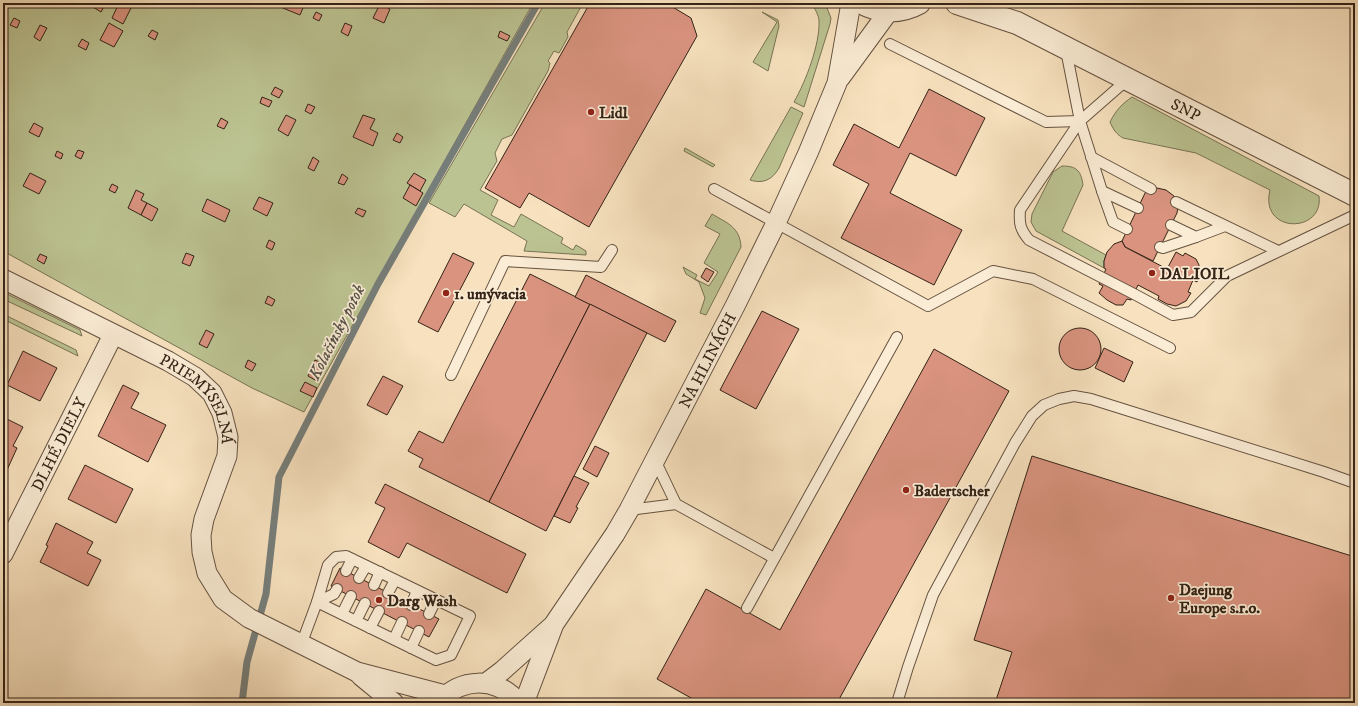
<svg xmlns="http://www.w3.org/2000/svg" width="1358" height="706" viewBox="0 0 1358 706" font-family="'IM FELL DW Pica',serif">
	<rect width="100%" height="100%" fill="#f7e1be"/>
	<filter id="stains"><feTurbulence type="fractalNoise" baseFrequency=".005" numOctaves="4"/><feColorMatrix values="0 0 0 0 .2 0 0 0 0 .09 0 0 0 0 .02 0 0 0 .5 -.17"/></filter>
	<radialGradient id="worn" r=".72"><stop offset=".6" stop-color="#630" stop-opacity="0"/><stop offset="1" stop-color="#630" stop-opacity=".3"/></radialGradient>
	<g fill="#bcc392" stroke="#787354">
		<polygon points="3,3 533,3 304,412 252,388 3,251"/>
		<polygon points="545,3 583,3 567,32 568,37 559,53 554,51 548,61 550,63 548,71 512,135 502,139 495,153 497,161 480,190 498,200 491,215 514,227 521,214 563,238 561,243 573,250 576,245 586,251 586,255 524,251 527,241 464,204 455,217 429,203"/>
		<path d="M812 3H825L831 18 830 24 804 107 794 102C806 81 820 44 819 21 819 15 814 8 812 3Z"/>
		<polygon points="762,12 778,20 779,26 768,71 753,62 777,22"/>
		<path d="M1132 97 1319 196C1324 234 1259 234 1270 190L1196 153 1123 138C1116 134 1113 129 1110 122 1116 110 1122 104 1132 97Z"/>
		<path d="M791 107 803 113 779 168C772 180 763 184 750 180Z"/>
		<polygon points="685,148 715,165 713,167 684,151"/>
		<path d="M1062 166C1076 166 1081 170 1083 185L1062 231 1106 255 1104 261V268L1036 231 1031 222 1032 214 1053 172Z"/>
		<path d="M712 214C727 223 740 227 741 247L706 315 700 313 705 298 699 282 686 274 683 267 697 275 695 279 709 286 718 272 704 263 720 234 705 226Z"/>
		<polygon points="3,292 80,330 82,336 3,299"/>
		<polygon points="3,314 76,350 78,356 3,319"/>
	</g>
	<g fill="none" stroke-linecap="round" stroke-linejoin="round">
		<polyline stroke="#767e7a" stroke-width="7" points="242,703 247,662 266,594 279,477 378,284 538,3"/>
	</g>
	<g fill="#d9937f" stroke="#342316">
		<polygon points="95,3 106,3 101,12 93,7"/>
		<polygon points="119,3 126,3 132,6 123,24 112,18"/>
		<polygon points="280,3 305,3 300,15 278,6"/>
		<polygon points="590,3 666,3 691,18 697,36 589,227 529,193 520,208 485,188"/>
		<polygon points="380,4 390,9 384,23 373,18"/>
		<polygon points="316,12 322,15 319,21 313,18"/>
		<polygon points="14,18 20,21 17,28 10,25"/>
		<polygon points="109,23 123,31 114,47 100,40"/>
		<polygon points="345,23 352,26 348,36 341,32"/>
		<polygon points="40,25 47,28 40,41 34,37"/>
		<polygon points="152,30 158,33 155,40 148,36"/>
		<polygon points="500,31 510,36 507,41 498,37"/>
		<polygon points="82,39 89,43 86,50 78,46"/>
		<polygon points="275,87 283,91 279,98 271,94"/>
		<polygon points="929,89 985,118 956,176 910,153 890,193 962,230 934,285 841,238 869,184 833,165 854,124 899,148"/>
		<polygon points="262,97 272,101 269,107 260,103"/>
		<polygon points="308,104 315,107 311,114 305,111"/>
		<polygon points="286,115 296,120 288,136 278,130"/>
		<polygon points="363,115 375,119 370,129 378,133 373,146 353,137"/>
		<polygon points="221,118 228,122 224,129 217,126"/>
		<polygon points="34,123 43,128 39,137 29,132"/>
		<polygon points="397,133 403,137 400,143 393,140"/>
		<polygon points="78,150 84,152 81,159 75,156"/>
		<polygon points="57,151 63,154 61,159 55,156"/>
		<polygon points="313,157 319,161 314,171 308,168"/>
		<polygon points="30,173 46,181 39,194 23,186"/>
		<polygon points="414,173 426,180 420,191 407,183"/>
		<polygon points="342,174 348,178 344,185 338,183"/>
		<polygon points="112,184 118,187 115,193 109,190"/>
		<polygon points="410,185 423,193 416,206 403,198"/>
		<polygon points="1157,188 1166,190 1174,196 1178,206 1177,213 1153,261 1125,247 1122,241 1147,189"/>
		<polygon points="136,190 144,194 141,200 147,203 141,215 128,208"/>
		<polygon points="259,197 273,203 267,216 253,209"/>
		<polygon points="207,199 230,210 225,222 202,211"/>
		<polygon points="147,203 158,209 152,221 141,215"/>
		<polygon points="358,208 366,211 363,217 355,213"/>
		<polygon points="269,240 275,243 272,250 266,247"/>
		<polygon points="1122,241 1125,247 1167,269 1176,252 1183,256 1185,253 1196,259 1199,265 1199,276 1197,282 1193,280 1188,292 1191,293 1186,301 1176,306 1167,304 1158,299 1159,296 1138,285 1131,300 1127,299 1123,305 1116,305 1107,300 1099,293 1103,286 1099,284 1106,269 1104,268 1104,261 1107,252 1114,244"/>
		<polygon points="186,253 194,256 190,266 182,263"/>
		<polygon points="453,253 474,263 438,332 418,322"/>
		<polygon points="40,254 47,257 44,264 37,260"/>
		<polygon points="706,268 714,272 708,282 701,277"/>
		<polygon points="530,274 590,304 489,502 419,467 423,459 408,451 419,431 443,443"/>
		<polygon points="586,275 676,321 665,342 575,297"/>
		<polygon points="268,296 275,300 272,306 265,303"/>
		<polygon points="590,304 647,333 546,531 489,502"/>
		<polygon points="762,311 799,329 756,409 720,390"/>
		<circle cx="1080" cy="349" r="21"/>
		<polygon points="206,330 214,334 207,348 199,344"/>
		<polygon points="1104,348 1133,362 1124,382 1095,368"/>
		<polygon points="934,349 1009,391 837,703 700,703 657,679 706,589 780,630"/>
		<polygon points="23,351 57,368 40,401 7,385"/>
		<polygon points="248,360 256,364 252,371 245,367"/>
		<polygon points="315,360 324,364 317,381 308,376"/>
		<polygon points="383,376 403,386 387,415 367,405"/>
		<polygon points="305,382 317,388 313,397 300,391"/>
		<polygon points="123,385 139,393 131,408 166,425 148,462 98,436"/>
		<polygon points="3,417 23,427 13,446 17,448 7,470 3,468"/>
		<polygon points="595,446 609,453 597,477 583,469"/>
		<polygon points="1032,456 1355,557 1355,703 995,703 1012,652 974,640"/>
		<polygon points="85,465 133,489 116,523 68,499"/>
		<polygon points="574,476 589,483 576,507 578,508 570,523 554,516"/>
		<polygon points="385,484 526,554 507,593 407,543 399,558 368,542 385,508 375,503"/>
		<polygon points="56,523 93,542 87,553 101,560 88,586 40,562 48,546 46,545"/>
		<polygon points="340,568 439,619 429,637 331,586"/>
	</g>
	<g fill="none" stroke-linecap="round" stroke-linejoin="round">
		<defs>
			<g id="service">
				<polyline points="890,44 1046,122 1080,121"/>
				<path d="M1066 50 1080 121 1020 210C1019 224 1020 229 1029 240L1134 294 1173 315 1191 312 1227 276 1355 215"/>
				<polyline points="1128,79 1080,121 1102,191 1138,208"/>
				<polyline points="1091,157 1151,189"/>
				<polyline points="714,189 928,306 993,271 1033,279 1170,348"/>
				<polyline points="1102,191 1113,222 1127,229"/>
				<polyline points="1176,202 1278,251"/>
				<polyline points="1171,225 1196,237 1225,226"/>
				<polyline points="1160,247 1163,248 1196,237"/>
				<polyline points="451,375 505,261 601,267 612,250"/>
				<polyline points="655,460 676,504 774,558"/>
				<polyline points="629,510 676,504"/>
				<polyline points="346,571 352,559"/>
				<polyline points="359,578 366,566"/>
				<polyline points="374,585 380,572"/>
				<polyline points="388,593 395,580"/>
				<polyline points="317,602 334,594 337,589"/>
				<polyline points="411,605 417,591"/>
				<polyline points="747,608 897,337"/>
				<polyline points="342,614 351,596"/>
				<polyline points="429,614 436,600"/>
				<polyline points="356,621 365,603"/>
				<polyline points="370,628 379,611"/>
				<polyline points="394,639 402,622"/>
				<polyline points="301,645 317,602 328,565 336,557 346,556 470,616 451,655 436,660 317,602"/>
				<polyline points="411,648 419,631"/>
				<polyline points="897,703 908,667 933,595 1015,443 1032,416 1044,405 1059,399 1074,396 1091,399 1324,472 1355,483"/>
			</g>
			<g id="minor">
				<polyline points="840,78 889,11"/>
				<path id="s1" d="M3 279 168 361 195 377 212 393 222 413 228 437 227 456 204 519 201 535 202 552 207 573 223 599 249 618 357 672 445 695"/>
				<path id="s2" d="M3 554 113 335"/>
				<polyline points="361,676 394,703"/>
				<polyline points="486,683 502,671 551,627"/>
				<path d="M438 703C461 677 496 676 519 703"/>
				<path id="s3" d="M524 703 554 624 615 534 629 510 736 304 776 223 808 153 837 83 851 3"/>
			</g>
			<g id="tertiary">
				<path d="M862 3C880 13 901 13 919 3"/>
				<path id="s4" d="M957 3 1017 23 1355 195"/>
			</g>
		</defs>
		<use href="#service" stroke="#655240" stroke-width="12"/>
		<use href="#minor" stroke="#655240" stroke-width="21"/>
		<use href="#tertiary" stroke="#655240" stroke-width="24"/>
		<use href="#service" stroke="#faecd5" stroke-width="10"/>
		<use href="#minor" stroke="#faecd5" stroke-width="19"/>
		<use href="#tertiary" stroke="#faecd5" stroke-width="22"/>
	</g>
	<g fill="#8f2418" stroke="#faecd5" stroke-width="1.5">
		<circle cx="591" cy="112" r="4"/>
		<circle cx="1152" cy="273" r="4"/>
		<circle cx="446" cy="293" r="4"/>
		<circle cx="906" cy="490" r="4"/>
		<circle cx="1171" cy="598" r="4"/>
		<circle cx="379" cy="600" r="4"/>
	</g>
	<g text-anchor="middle" stroke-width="3.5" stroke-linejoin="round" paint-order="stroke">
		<g font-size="16" fill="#342316" stroke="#faecd5">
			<text dy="6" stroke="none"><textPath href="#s4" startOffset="253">SNP</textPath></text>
			<text dy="6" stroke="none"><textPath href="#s3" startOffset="390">NA HLINÁCH</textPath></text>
			<text dy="6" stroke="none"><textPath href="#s1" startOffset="235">PRIEMYSELNÁ</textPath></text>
			<text dy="6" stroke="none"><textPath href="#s2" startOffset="123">DLHÉ DIELY</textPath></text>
		</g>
		<g font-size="16" font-weight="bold" fill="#342316" stroke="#faecd5" text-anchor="start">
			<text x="599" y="118">Lidl</text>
			<text x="1160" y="279">DALIOIL</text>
			<text x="454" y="299">1. umývacia</text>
			<text x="914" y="496">Badertscher</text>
			<text x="1179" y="595">Daejung<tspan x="1179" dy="18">Europe s.r.o.</tspan></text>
			<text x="387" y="606">Darg Wash</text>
		</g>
		<g font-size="17" font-style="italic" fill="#555148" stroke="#faecd5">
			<text transform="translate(336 332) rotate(-63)" y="6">Kolačínsky potok</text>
		</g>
	</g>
	<rect width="1358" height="706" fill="none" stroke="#f7e1be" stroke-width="16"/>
	<rect x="4" y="4" width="1350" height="698" fill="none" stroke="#342316" stroke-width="2"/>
	<rect x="8" y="8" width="1342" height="690" fill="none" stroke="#342316"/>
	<rect width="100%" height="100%" filter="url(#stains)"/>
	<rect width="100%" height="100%" fill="url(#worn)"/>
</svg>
